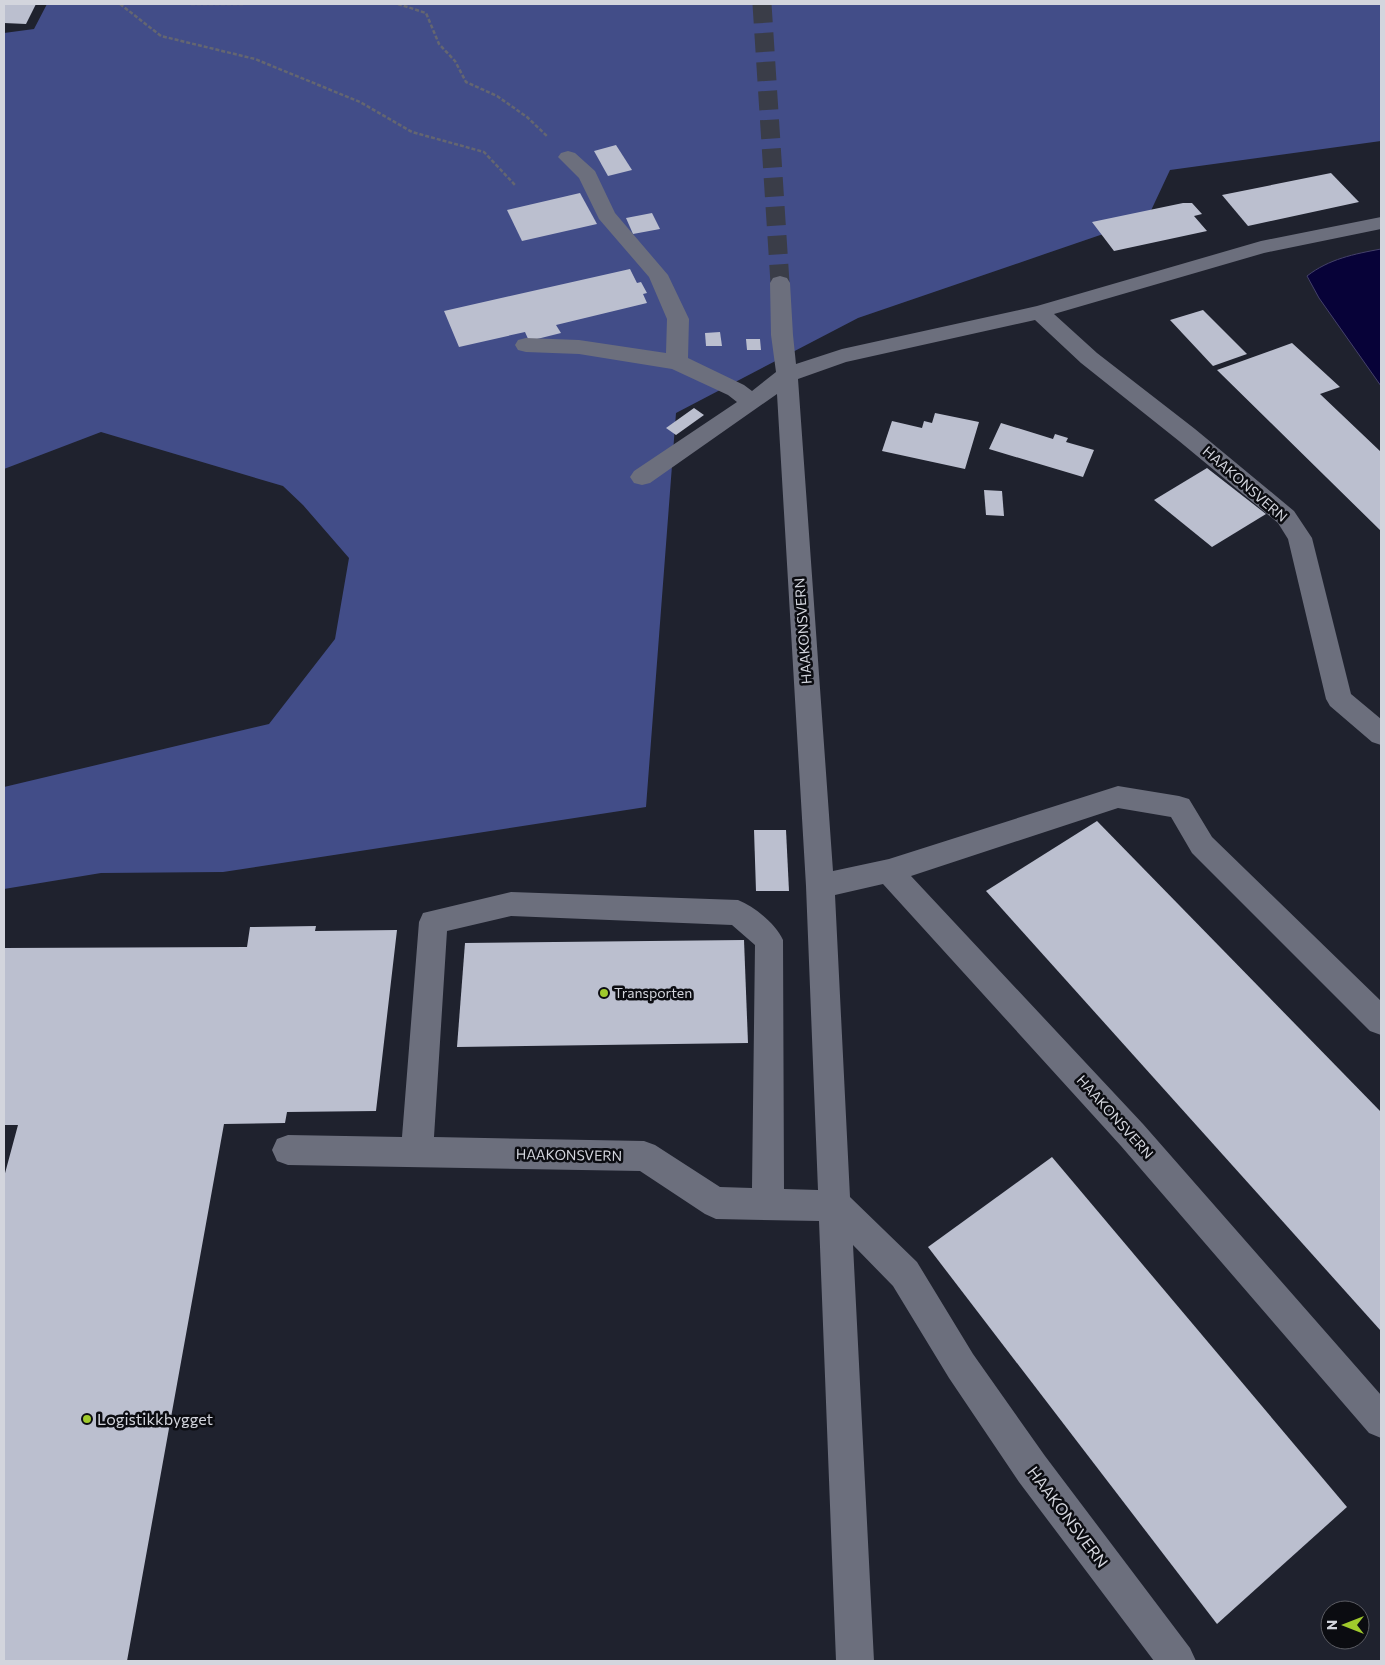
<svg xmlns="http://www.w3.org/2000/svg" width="1385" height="1665" viewBox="0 0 1385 1665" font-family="Commissioner,sans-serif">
	<rect width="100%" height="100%" fill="#1f222e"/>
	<polygon fill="#424d88" points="47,4 1381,4 1381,141 1170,170 1147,219 858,318 676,413 646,807 223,872 101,873 4,889 4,787 269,724 335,639 349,558 303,505 283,486 101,432 4,469 4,33 34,29"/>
	<path fill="#070238" stroke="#44416a" d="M1381 249V386L1319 298 1307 276C1329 259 1354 254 1381 249Z"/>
	<g fill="#bbbfcf">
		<polygon points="4,4 36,4 26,24 4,23"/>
		<polygon points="616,145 632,170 608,176 594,151"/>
		<polygon points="1331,173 1359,202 1248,226 1222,195"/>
		<polygon points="580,193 597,224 522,241 507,210"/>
		<polygon points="1183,203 1192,203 1202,214 1194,216 1207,231 1114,251 1092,222"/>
		<polygon points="652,213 660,229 633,234 626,218"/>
		<polygon points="630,269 637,283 641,282 647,293 643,294 647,303 556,325 561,333 529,341 525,332 459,347 444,311"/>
		<polygon points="1203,310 1247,354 1213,366 1170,320"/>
		<polygon points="720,332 722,346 706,346 705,333"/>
		<polygon points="746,339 760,339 761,350 747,350"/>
		<polygon points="1292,343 1340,387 1320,394 1381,452 1381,531 1217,370"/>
		<polygon points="694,408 704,415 676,435 666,428"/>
		<polygon points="935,413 979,422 965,469 882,451 892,421 922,428 924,421 932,423"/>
		<polygon points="1001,423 1053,439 1055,434 1068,438 1066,442 1094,450 1083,477 989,449"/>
		<polygon points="1207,468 1266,514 1212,547 1154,500"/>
		<polygon points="984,490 1002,491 1004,516 986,515"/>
		<polygon points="1097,821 1381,1112 1381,1331 986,891"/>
		<polygon points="754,830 786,830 789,891 756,891"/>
		<polygon points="316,926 315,931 397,930 376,1111 287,1112 285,1123 224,1124 127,1661 4,1661 4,1177 18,1125 4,1125 4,948 247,947 250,927"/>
		<polygon points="744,940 748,1043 457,1047 465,943"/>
		<polygon points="1052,1157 1347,1507 1217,1624 928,1247"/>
	</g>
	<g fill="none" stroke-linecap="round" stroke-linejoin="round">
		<polyline stroke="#3a3d48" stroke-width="19" stroke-dasharray="19 10" stroke-linecap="butt" points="762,4 780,283"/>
		<g stroke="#646671" stroke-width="2.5" stroke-dasharray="4 2" stroke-linecap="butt">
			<polyline points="120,4 161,36 255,59 360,102 412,132 484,152 515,185"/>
			<polyline points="191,4 245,4"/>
			<polyline points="398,4 426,13 439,44 455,61 466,82 497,96 527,117 548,137"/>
		</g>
		<path fill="#6c6f7d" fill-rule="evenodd" d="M568 151 575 153 595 171 615 213 668 275 689 319 688 358 744 385 752 391 776 372 771 335 770 283 773 278 780 276 787 278 790 283 793 335 796 364 842 349 1037 306 1261 241 1381 217V229L1264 253 1054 314 1097 353 1195 429 1294 511 1312 538 1351 694 1381 719V745L1372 742 1330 706 1326 699 1288 539 1278 523 1179 441 1081 363 1035 320 846 362 798 379 833 871 889 859 1118 786 1179 796 1189 799 1212 837 1381 1001V1035L1370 1031 1192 853 1171 817 1118 808 911 876 1143 1124 1381 1395V1438L1369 1433 1121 1146 883 884 835 895 850 1197 917 1262 973 1354 1045 1456 1190 1648 1196 1661H1154L1019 1482 949 1378 893 1286 853 1245 874 1661H836L819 1221 716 1219 705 1214 640 1171 288 1165 277 1161 272 1150 277 1139 288 1135 402 1137 419 922 423 913 511 892 738 900C755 907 776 924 783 940L784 1189 818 1190 806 886 777 394 650 483 642 485 634 483 630 477 634 471 737 402 728 395 672 369 579 354 526 352 518 350 515 345 518 340 526 338 579 340 666 353 667 319 649 277 599 219 579 178 558 157 561 153ZM511 916 732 925 755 945 752 1188 720 1187 655 1145 644 1141 434 1137 447 931Z"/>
	</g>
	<g fill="#a0ca2c" stroke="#0b0c11" stroke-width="2">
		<circle cx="604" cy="993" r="5"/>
		<circle cx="87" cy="1419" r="5"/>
	</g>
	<g text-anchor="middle" stroke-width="5" stroke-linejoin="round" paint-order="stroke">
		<g font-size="14" fill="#d3d5dd" stroke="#0b0c11">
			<text transform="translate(1245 484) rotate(41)" y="5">HAAKONSVERN</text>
			<text transform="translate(803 631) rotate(-94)" y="5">HAAKONSVERN</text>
			<text transform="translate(1115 1117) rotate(48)" y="5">HAAKONSVERN</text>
			<text transform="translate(569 1155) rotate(1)" y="5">HAAKONSVERN</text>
		</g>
		<g font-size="14" fill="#d3d5dd" stroke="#0b0c11" text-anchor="start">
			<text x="614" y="998">Transporten</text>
		</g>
		<g font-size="16" fill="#d3d5dd" stroke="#0b0c11" text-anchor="start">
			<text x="97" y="1425">Logistikkbygget</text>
		</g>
		<g font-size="16" fill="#d3d5dd" stroke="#0b0c11">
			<text transform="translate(1068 1517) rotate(53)" y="6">HAAKONSVERN</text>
		</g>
	</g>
	<rect width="1385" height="1665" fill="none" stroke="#d3d5dd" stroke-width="10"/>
	<g transform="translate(1345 1625) rotate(270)"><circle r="24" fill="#0b0c11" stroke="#5b5c63"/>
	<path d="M0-4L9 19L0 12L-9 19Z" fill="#a0ca2c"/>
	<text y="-8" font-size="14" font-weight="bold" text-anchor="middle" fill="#d3d5dd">N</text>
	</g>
</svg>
